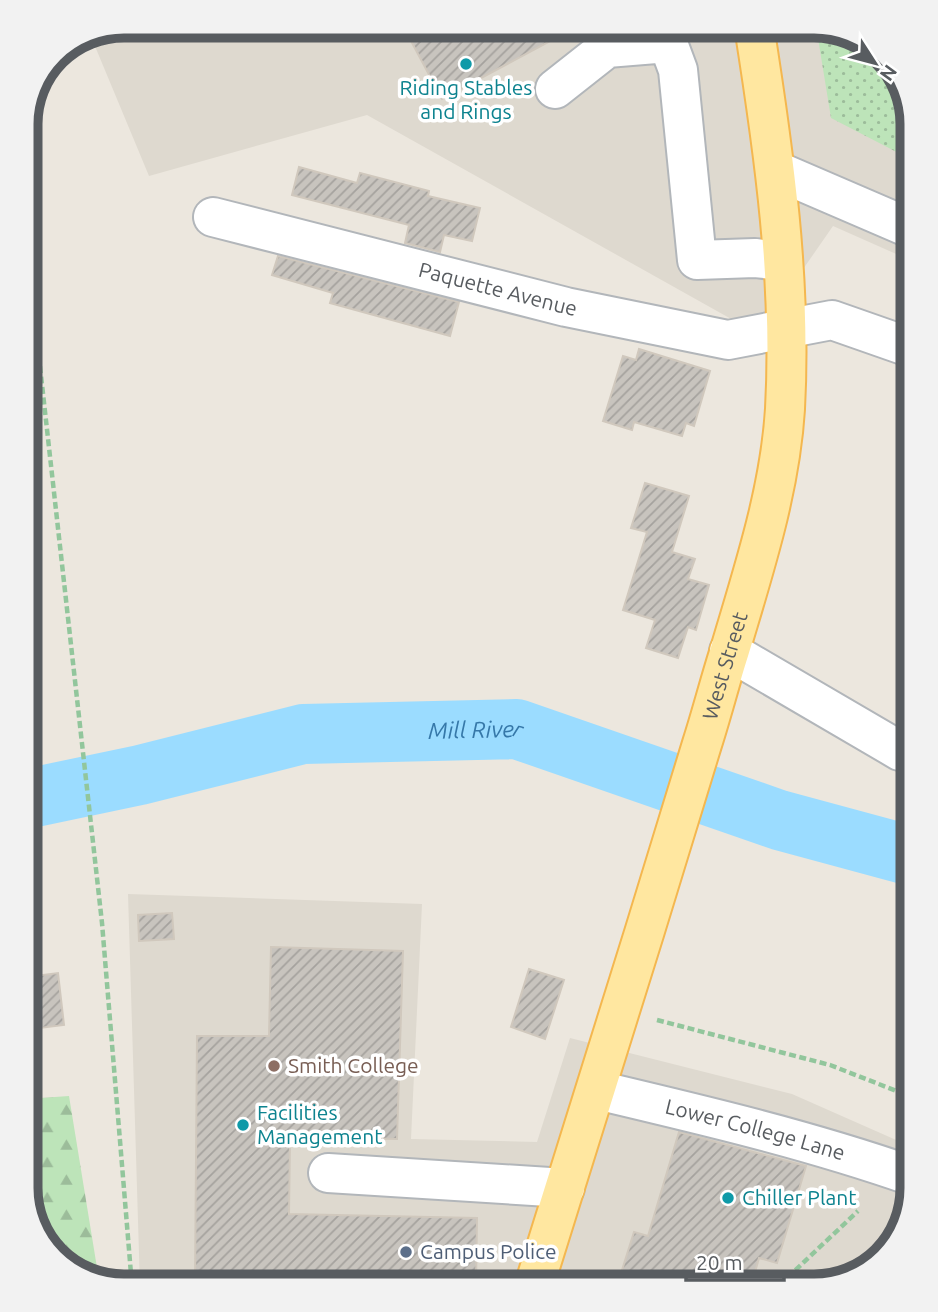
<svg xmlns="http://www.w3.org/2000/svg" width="938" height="1312" viewBox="0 0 938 1312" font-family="Ubuntu,sans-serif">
	<defs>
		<pattern id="grass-dots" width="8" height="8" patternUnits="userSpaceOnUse" patternTransform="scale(1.75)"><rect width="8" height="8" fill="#bde4b9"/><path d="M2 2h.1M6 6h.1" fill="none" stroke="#9cbc9a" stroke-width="1.8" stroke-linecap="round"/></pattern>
		<pattern id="forest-firs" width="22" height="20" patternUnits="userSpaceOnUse" patternTransform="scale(1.75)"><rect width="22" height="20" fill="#bde4b9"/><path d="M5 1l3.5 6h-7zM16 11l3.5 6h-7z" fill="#9cbc9a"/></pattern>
		<pattern id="building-hatch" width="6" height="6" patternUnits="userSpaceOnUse" patternTransform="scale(1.75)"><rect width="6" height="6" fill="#c8c4be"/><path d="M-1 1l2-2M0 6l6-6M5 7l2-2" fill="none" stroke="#a5a29e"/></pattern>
	</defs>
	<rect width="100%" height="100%" fill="#ece7de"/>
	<g fill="#ded9cf">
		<polygon points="125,26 819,26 863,40 898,75 912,125 912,261 833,226 758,334 367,115 149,176 92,39"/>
		<polygon points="128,894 422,904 411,1139 537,1142 570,1038 792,1094 912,1147 912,1188 898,1237 863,1272 814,1286 140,1286"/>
	</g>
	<polygon fill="url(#grass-dots)" points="816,26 863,40 898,75 912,125 912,160 831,118"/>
	<polygon fill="url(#forest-firs)" points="69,1096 99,1280 75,1272 40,1237 26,1187 26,1099"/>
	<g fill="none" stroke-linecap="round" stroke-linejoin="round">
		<path stroke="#9bdcff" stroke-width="60" id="s1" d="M26 799 140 775 303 734 517 729 779 820 912 856"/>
	</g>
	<g fill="url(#building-hatch)" stroke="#d0c8bd" stroke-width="2">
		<polygon points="403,26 578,26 442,99"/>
		<polygon points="299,167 357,183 360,173 429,191 428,196 480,208 472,241 444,235 440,252 405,243 409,225 292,195"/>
		<polygon points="278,256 459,302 450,336 330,303 333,293 272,275"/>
		<polygon points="639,349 710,371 694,426 686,423 682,436 634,422 632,430 603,421 623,356 636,360"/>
		<polygon points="645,483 689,496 672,552 695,559 688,579 709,585 696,630 688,627 678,658 646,648 655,620 623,610 647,532 631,528"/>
		<polygon points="172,913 174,939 139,941 138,915"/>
		<polygon points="271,947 403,951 397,1139 290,1137 289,1214 477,1218 476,1286 195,1286 197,1036 269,1036"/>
		<polygon points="529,969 564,980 545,1039 511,1027"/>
		<polygon points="58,973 64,1025 32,1029 26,977"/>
		<polygon points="679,1132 806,1166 777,1263 759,1258 751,1286 617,1286 634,1232 648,1236"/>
	</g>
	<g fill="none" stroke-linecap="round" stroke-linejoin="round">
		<defs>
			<g id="minor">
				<polyline points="555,89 607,48 668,43 678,70 697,260 755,258 782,261"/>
				<polyline points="775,170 912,229"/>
				<path id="s2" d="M213 217 566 307 728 340 832 320 912 348"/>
				<polyline points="729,651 900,751 912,754"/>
				<path id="s3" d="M597 1090C703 1115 809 1140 912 1176"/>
				<polyline points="328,1173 565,1188"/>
			</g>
			<g id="major">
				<path id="s4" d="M534 1286C591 1105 647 925 702 744 712 713 720 681 730 650 753 572 780 491 785 409 792 281 774 152 754 26"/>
			</g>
		</defs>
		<use href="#minor" stroke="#b2b6ba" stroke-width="42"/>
		<use href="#major" stroke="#f4b74f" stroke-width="42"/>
		<g stroke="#92c69c" stroke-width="4.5" stroke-dasharray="7 3.5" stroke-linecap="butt">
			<polyline points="26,241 102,923 132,1286"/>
			<polyline points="657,1020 830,1065 912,1097"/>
			<polyline points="782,1286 786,1279 858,1211"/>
		</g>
		<use href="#minor" stroke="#fff" stroke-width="38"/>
		<use href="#major" stroke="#ffe7a0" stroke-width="38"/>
	</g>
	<g fill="#0f9aa8" stroke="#fff" stroke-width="2.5">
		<circle cx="466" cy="64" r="7"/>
		<circle cx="243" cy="1125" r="7"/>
		<circle cx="728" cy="1198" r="7"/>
	</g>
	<circle fill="#8d6e63" stroke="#fff" stroke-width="2.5" cx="274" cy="1066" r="7"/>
	<circle fill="#5c6f8a" stroke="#fff" stroke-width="2.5" cx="406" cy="1252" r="7"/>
	<g text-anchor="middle" stroke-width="7" stroke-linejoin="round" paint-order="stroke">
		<g font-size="21" fill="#0d838f" stroke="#fff" text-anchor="start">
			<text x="466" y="95" text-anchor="middle">Riding Stables<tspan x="466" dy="24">and Rings</tspan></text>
			<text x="257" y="1120">Facilities<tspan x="257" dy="24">Management</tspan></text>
			<text x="742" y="1205">Chiller Plant</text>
		</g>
		<g font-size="21" fill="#585c60" stroke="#fff">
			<text dy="7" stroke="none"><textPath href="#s2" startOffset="294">Paquette Avenue</textPath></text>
			<text dy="7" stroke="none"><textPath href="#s4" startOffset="649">West Street</textPath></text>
			<text dy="7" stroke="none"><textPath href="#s3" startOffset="163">Lower College Lane</textPath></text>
		</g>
		<g font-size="21" fill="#785e54" stroke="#fff" text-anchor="start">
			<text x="288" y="1073">Smith College</text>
		</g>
		<g font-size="21" fill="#4e5e75" stroke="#fff" text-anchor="start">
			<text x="420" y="1259">Campus Police</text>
		</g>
		<g font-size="23" font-style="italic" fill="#3678a9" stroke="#fff">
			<text dy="8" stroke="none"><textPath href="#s1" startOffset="457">Mill River</textPath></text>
		</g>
	</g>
	<path d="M0 0H938V1312H0ZM124 38H814A86 86 0 0 1 900 124V1188A86 86 0 0 1 814 1274H124A86 86 0 0 1 38 1188V124A86 86 0 0 1 124 38Z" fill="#f2f2f2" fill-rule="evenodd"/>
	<path fill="none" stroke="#585c60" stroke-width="9" d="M124 38H814A86 86 0 0 1 900 124V1188A86 86 0 0 1 814 1274H124A86 86 0 0 1 38 1188V124A86 86 0 0 1 124 38Z"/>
	<g transform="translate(875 63) rotate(126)" stroke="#ffffff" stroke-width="5" paint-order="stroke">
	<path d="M0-5L12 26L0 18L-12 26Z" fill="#585c60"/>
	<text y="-10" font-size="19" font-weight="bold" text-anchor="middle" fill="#585c60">N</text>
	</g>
	<path d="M686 1270v10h98v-10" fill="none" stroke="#585c60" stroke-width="3.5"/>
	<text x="696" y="1270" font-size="21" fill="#585c60" stroke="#ffffff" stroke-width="5" paint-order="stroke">20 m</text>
</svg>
